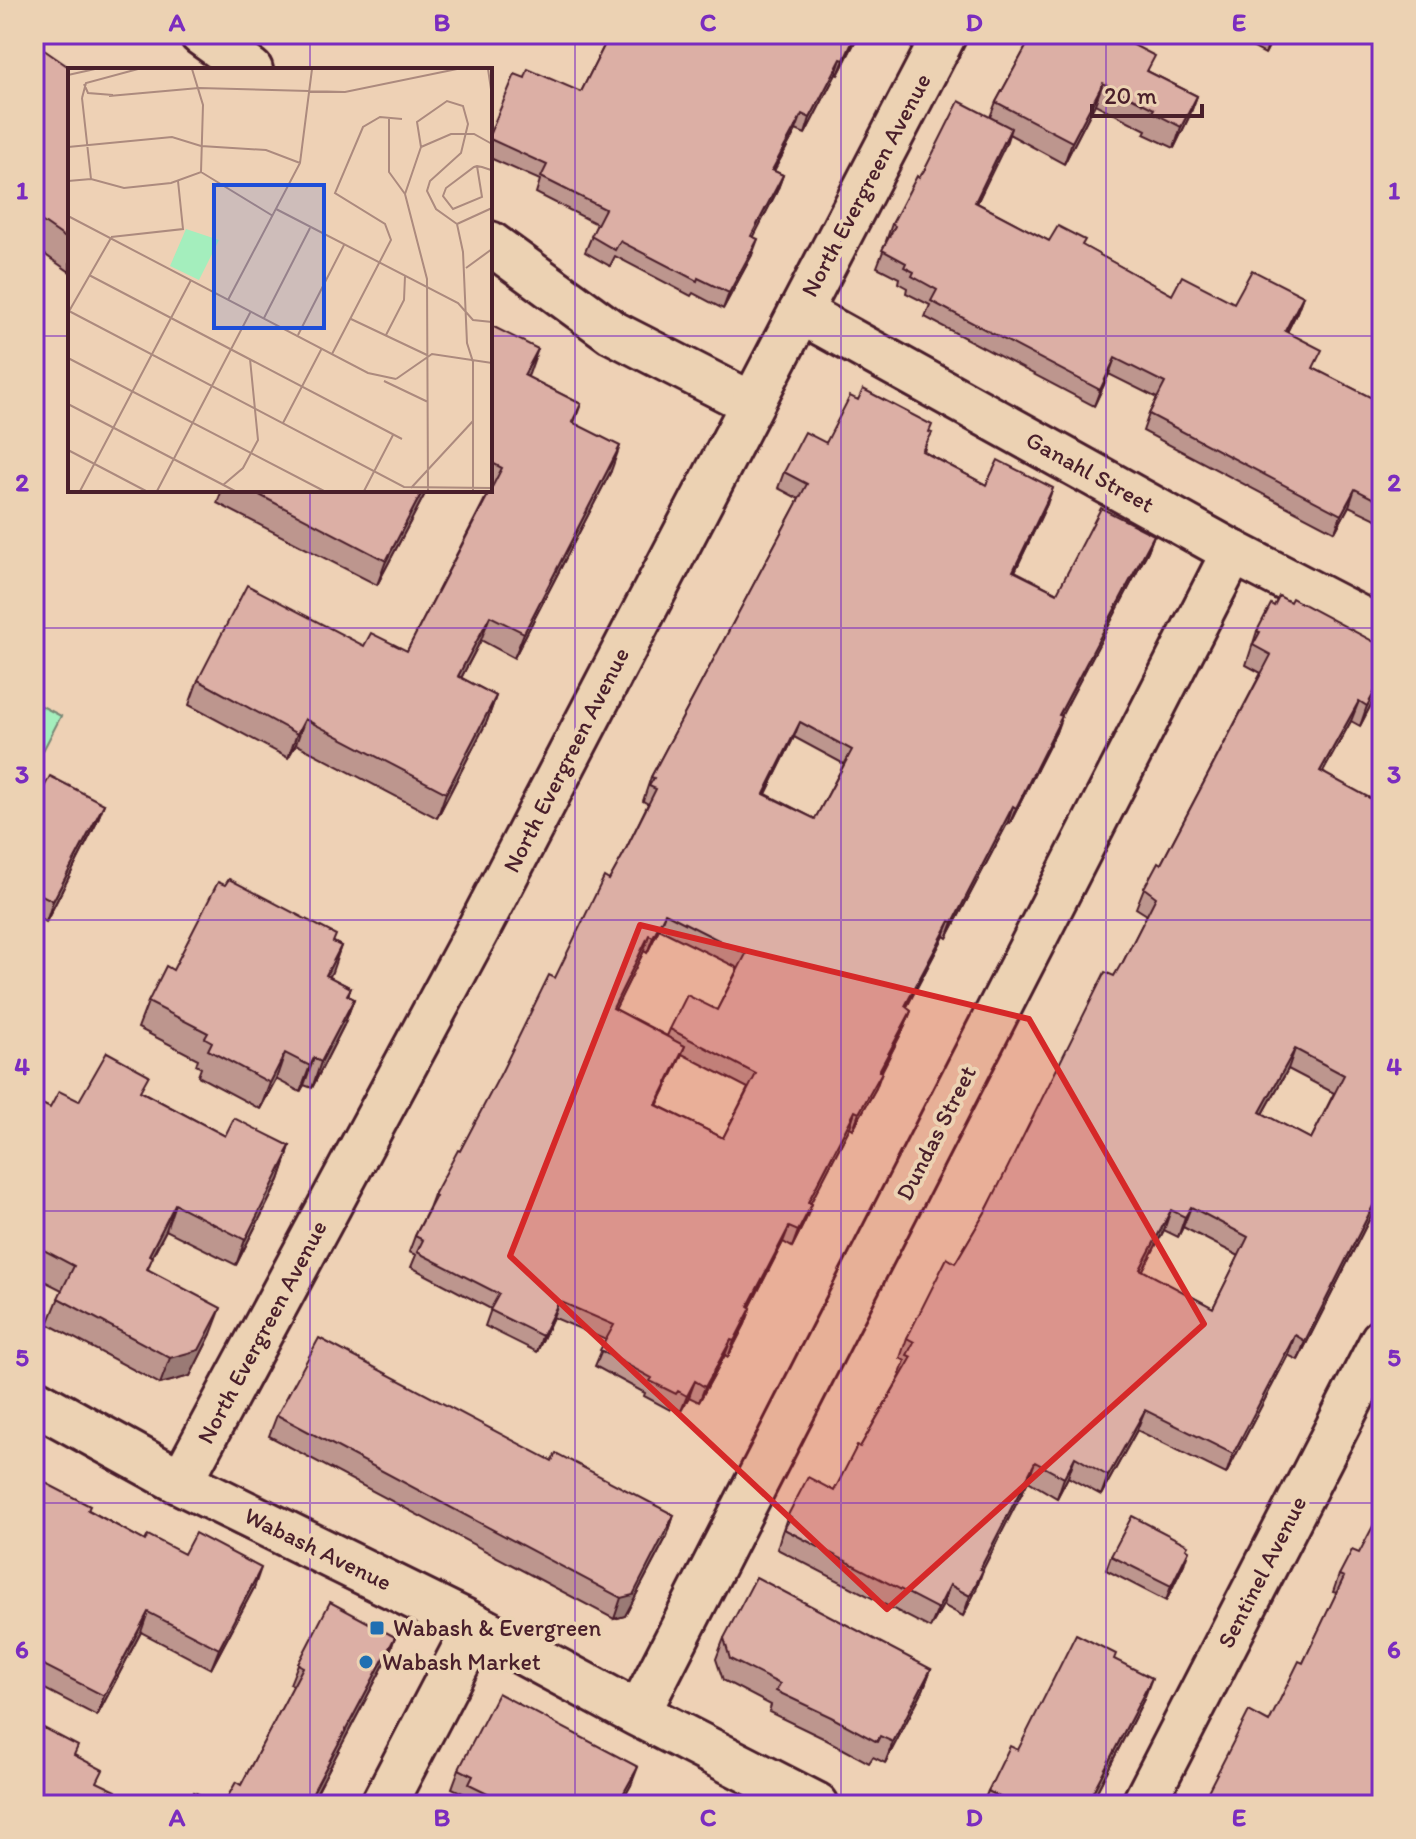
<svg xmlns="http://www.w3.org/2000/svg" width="1416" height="1839" viewBox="0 0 1416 1839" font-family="Itim,sans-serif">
	<rect width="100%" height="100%" fill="#eed1b5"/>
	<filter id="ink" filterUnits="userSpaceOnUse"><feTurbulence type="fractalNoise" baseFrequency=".0125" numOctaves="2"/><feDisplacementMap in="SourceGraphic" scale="16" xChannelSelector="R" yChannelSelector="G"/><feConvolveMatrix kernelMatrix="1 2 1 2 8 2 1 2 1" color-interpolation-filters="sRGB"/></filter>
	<g filter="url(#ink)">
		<polygon fill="#a4eebd" stroke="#778674" stroke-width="2" points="34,702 61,716 34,768"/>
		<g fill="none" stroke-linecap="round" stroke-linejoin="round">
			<defs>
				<g id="minor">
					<polyline points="201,34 251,70"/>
					<polyline points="490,243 612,332 751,403"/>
					<polyline points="800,312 1233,552 1382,629"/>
					<polyline points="181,1482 479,928 945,34"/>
					<polyline points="638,1714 1233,552"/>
					<polyline points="1143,1805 1382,1340"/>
				</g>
				<g id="tertiary">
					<polyline points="34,1401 181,1482 476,1627 638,1714 816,1805"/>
					<polyline points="383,1805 476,1627"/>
				</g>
			</defs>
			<use href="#minor" stroke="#4a1f2b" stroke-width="48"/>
			<use href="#tertiary" stroke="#4a1f2b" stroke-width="50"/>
			<use href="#minor" stroke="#ecd2b3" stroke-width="42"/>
			<use href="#tertiary" stroke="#ecd2b3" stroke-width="44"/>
		</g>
		<g fill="#bd968e" stroke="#4a1f2b" stroke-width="2" fill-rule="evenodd">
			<polygon points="610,34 859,34 838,75 836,74 805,134 796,130 774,171 783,175 777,191 753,237 752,255 723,309 693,293 691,296 615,256 610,266 585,252 597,224 536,193 540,180 490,158 490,133 525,78 581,92"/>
			<polygon points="1028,34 1118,34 1117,37 1149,72 1197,96 1189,117 1174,148 1144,134 1146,130 1095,104 1064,164 1009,134 977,203 1049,241 1083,246 1172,295 1234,303 1303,296 1297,312 1287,332 1314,369 1382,403 1382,522 1349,506 1335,532 1143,431 1149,414 1157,398 1109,374 1094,406 925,317 930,305 906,293 907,288 898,283 899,278 877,267 887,241 886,241 892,224 919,178 990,117 996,102 1026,47 1024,46"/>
			<polygon points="1239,34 1275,34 1265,54 1237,39"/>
			<polygon points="34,43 70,70 70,272 34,247"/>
			<polygon points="490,325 527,377 581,404 574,423 611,471 514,658 481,640 461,678 496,696 487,721 437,818 296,744 288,758 189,705 198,680 364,646 407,651 489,491 487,490 490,490"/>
			<path d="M858 400 929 432 924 452 986 485 1047 504 1015 571 1057 593 1154 535 1148 551 1061 716 1056 732 1010 823 1008 822 947 938 944 936 906 1008 911 1011 905 1026 881 1072 876 1088 853 1129 850 1127 810 1203 806 1219 792 1247 783 1242 750 1307 751 1308 745 1324 728 1357 725 1355 699 1402 689 1397 681 1411 672 1406 670 1410 644 1396 645 1393 595 1366 606 1340 553 1317 537 1352 485 1326 491 1309 411 1267 416 1255 409 1252 415 1236 429 1208 434 1195 460 1151 623 855 648 804 643 801 651 777 799 499 778 488 784 472 826 443ZM794 737 844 764 815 819 766 794ZM659 929 738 968 717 1010 670 1029 667 1036 615 1009 644 951 647 953ZM682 1054 748 1088 723 1138 657 1105Z"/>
			<polygon points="222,490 427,490 377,585 217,503"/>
			<path d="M1257 631 1382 684 1360 726 1351 721 1323 772 1373 813 1382 818V1186L1378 1193 1379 1194 1372 1214 1298 1360 1288 1355 1226 1474 1137 1430 1101 1495 1068 1477 1057 1498 1028 1481 982 1570 976 1590 963 1616 943 1605 930 1628 777 1549 781 1535 788 1515 834 1491 860 1447 901 1375 900 1374 905 1361 900 1358 907 1338 957 1260 987 1209 1114 976 1122 964 1147 915 1136 908 1144 888 1161 864 1261 673 1246 665ZM1288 1069 1334 1093 1311 1139 1263 1114ZM1183 1227 1239 1256 1213 1308 1142 1271 1164 1230 1178 1237Z"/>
			<polygon points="104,804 96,824 46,922 34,916 34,806"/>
			<polygon points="334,942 341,946 329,977 351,988 348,996 354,999 344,1025 312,1088 304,1085 300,1092 276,1079 260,1109 198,1076 201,1068 196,1065 198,1059 138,1028 148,1002 173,970"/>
			<polygon points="142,1092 225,1136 290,1146 279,1180 236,1265 166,1230 152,1257 148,1269 211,1334 190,1376 160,1384 48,1324 62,1290 34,1276 34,1100 50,1108 79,1101"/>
			<polygon points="277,1415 552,1461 674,1515 667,1536 625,1616 614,1619 269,1436"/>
			<polygon points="89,1510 145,1541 184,1554 254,1588 211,1669 141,1632 97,1716 35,1684"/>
			<polygon points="1359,1553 1382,1805 1269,1722 1303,1663 1337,1593 1333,1592 1339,1575"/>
			<polygon points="1111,1556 1184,1564 1166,1601 1106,1570"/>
			<polygon points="395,1637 388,1657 310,1805 223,1805 241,1785 294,1685 290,1684 298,1664"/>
			<polygon points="724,1638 931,1669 923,1690 885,1763 873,1757 869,1763 823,1738 769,1712 771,1705 723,1680 716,1659"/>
			<polygon points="1114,1659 1144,1699 1090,1805 982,1805 988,1791 1018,1750"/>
			<polygon points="459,1769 631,1785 620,1805 468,1805 463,1802 465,1794 452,1788"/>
		</g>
		<g fill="#9a7a74" stroke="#4a1f2b" stroke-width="2">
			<polygon points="856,34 859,34 838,75 844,60"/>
			<polygon points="1272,34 1275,34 1265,54"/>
			<polygon points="841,59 836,74 805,134 810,118"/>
			<polygon points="1103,83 1095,104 1064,164 1072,142"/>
			<polygon points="1197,96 1189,117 1174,148 1181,127"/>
			<polygon points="802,114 796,130 766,185 772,170"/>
			<polygon points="1011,128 1006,144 969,219 975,202"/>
			<polygon points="783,175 777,191 746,252 751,236"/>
			<polygon points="758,239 752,255 723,309 729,293"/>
			<polygon points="1303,296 1297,312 1279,348 1285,331"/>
			<polygon points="538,349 529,374 515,400 524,375"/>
			<polygon points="1115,358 1109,374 1094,406 1100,390"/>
			<polygon points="620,446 611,471 514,658 524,633"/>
			<polygon points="1053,488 1047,504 1008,586 1013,571"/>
			<polygon points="1355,489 1349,506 1335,532 1341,515"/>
			<polygon points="423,490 427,490 377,585 386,561"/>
			<polygon points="1154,535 1148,551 1054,730 1059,715"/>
			<polygon points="490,616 481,640 449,701 458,676"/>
			<polygon points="1382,678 1382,684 1360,726 1367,706"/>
			<polygon points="496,696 487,721 437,818 446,793"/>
			<polygon points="1359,701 1351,721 1313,790 1320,771"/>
			<polygon points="1062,716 1056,732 1010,823 1016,808"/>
			<polygon points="305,719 296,744 288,758 297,734"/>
			<polygon points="800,722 794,737 758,809 764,794"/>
			<polygon points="104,804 96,824 46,922 53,901"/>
			<polygon points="1013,806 1008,822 947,938 953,922"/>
			<polygon points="665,913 659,929 647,953 653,937"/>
			<polygon points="950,921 944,936 899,1022 905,1006"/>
			<polygon points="649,935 644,951 608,1024 613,1008"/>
			<polygon points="341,946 332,972 317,1002 326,975"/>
			<polygon points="354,999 344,1025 312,1088 321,1062"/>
			<polygon points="911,1011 905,1026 876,1083 882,1072 876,1088 853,1129 859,1113"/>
			<polygon points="685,1046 679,1061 650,1120 656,1105"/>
			<polygon points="1295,1049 1288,1069 1253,1132 1260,1112"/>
			<polygon points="285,1053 276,1079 260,1109 270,1083"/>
			<polygon points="314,1058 304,1085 300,1092 310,1066"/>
			<polygon points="855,1111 850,1127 803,1218 808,1202"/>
			<polygon points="290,1146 283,1165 288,1154 279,1180 236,1265 245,1240"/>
			<polygon points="1382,1179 1382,1186 1367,1212 1375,1192"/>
			<polygon points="1379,1194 1372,1214 1298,1360 1305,1341"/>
			<polygon points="175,1204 166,1230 139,1281 149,1255"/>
			<polygon points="812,1204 806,1219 792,1247 798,1231"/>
			<polygon points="1191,1207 1183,1227 1178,1237 1185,1217"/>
			<polygon points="1171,1210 1164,1230 1133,1289 1140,1269"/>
			<polygon points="789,1227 783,1242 742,1322 748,1306"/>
			<polygon points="559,1301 553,1317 537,1352 542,1336"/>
			<polygon points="221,1308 211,1334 190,1376 160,1384 170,1358"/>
			<polygon points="751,1308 745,1324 728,1357 734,1341"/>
			<polygon points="1295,1335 1288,1355 1226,1474 1233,1454"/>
			<polygon points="731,1340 725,1355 699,1402 705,1387"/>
			<polygon points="695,1381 689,1397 681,1411 687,1396"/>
			<polygon points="1145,1410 1137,1430 1101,1495 1108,1476"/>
			<polygon points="1075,1457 1068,1477 1057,1498 1064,1478"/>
			<polygon points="1035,1462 1028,1481 973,1589 980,1569"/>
			<polygon points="674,1515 667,1536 625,1616 614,1619 621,1598"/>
			<polygon points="1189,1550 1184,1564 1166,1601 1171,1586"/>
			<polygon points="261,1568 254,1588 211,1669 219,1649"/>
			<polygon points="983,1570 976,1590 963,1616 970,1596"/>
			<polygon points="950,1585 943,1605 930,1628 938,1609"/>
			<polygon points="148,1612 141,1632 97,1716 104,1696"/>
			<polygon points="395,1637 388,1657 310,1805 306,1805"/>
			<polygon points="931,1669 923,1690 885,1763 893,1742"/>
			<polygon points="1152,1678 1144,1699 1090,1805 1086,1805"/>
			<polygon points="638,1767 631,1785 620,1805 617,1805"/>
		</g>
		<g fill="#dcafa5" stroke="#4a1f2b" stroke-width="2" fill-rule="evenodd">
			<polygon points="610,34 856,34 844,60 841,59 810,118 802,114 772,170 783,175 751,236 758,239 729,293 698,278 697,281 620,241 615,250 591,236 605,209 541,177 547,165 490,139 490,133 515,74 525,78 528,69 581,92"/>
			<polygon points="1033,34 1115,34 1114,35 1155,56 1147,71 1197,96 1181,127 1152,112 1154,109 1103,83 1072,142 996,102"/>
			<polygon points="34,43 73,70 70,70 70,241 34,216"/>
			<polygon points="959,101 1011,128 975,202 1049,241 1058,226 1085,240 1082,245 1172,295 1182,276 1234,303 1252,270 1303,296 1285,331 1322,350 1313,368 1382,403 1382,503 1355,489 1341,515 1149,414 1165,383 1115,358 1100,390 931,301 937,290 912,276 914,272 904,267 906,263 882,250 895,226 892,224 917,176 919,178 925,169"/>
			<polygon points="490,325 538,349 524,375 581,404 572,422 620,446 524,633 490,616 458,676 496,696 446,793 305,719 297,734 198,680 247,585 364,646 371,633 407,651 502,468 490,462"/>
			<path d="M863 389 932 425 929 432 932 433 922 451 986 485 998 460 1053 488 1013 571 1057 593 1101 508 1154 535 1059 715 1062 716 1016 808 1013 806 953 922 950 921 905 1006 911 1011 879 1071 882 1072 859 1113 855 1111 808 1202 812 1204 798 1231 789 1227 748 1306 751 1308 734 1341 731 1340 705 1387 695 1381 687 1396 678 1391 676 1394 650 1381 652 1378 600 1350 614 1325 559 1301 542 1336 490 1310 499 1294 417 1252 423 1240 415 1236 436 1196 434 1195 458 1150 460 1151 501 1073 549 975 555 978 604 877 609 880 623 855 656 789 649 786 654 778 651 777 807 484 784 472 805 432 826 443 850 396 858 400ZM800 722 852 750 815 819 764 794ZM665 913 746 954 717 1010 687 995 670 1029 756 1074 723 1138 656 1105 685 1046 613 1008 649 935 653 937Z"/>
			<polygon points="250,490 423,490 386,561"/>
			<path d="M1279 596 1290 602 1292 598 1382 646V678L1367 706 1359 701 1320 771 1377 802 1371 812 1382 818V1179L1375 1192 1379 1194 1305 1341 1295 1335 1233 1454 1145 1410 1108 1476 1075 1457 1064 1478 1035 1462 980 1569 983 1570 970 1596 950 1585 938 1609 784 1529 791 1517 788 1515 808 1477 834 1491 857 1446 860 1447 912 1357 907 1355 914 1342 907 1338 947 1258 955 1263 957 1260 987 1209 1105 972 1114 976 1121 964H1122L1156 897 1144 888 1158 862 1161 864 1271 655 1253 645 1260 632 1257 631 1271 604 1274 606ZM1295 1049 1344 1075 1311 1139 1260 1112ZM1191 1207 1248 1237 1213 1308 1140 1269 1171 1210 1185 1217Z"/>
			<polygon points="50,776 104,804 53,901 34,891 34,806"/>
			<polygon points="229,879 336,935 333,942 341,946 326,975 351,988 347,995 354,999 321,1062 314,1058 310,1066 285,1053 270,1083 208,1050 212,1042 205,1038 208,1033 148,1002 166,966 173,970 218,882 225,885"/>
			<polygon points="107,1052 149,1075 140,1091 225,1136 234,1118 290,1146 286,1153 288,1154 245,1240 175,1204 149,1255 153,1257 147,1269 221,1308 199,1350 170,1358 58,1298 74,1266 34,1245 34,1100 50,1108 59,1091 79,1101"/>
			<polygon points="319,1338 552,1461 556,1453 674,1515 633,1595 621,1598 277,1415"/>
			<polygon points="34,1477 90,1506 88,1510 145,1541 148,1535 184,1554 195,1533 261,1568 219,1649 148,1612 104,1696 42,1664 34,1680"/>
			<polygon points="1382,1509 1382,1805 1201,1805 1249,1711 1269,1722 1299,1661 1303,1663 1344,1577 1339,1575 1352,1550 1359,1553"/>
			<polygon points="1132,1516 1188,1545 1186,1548 1189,1550 1171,1586 1111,1556"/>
			<polygon points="756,1577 931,1669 893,1742 880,1736 877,1742 831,1717 776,1691 780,1684 730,1659 724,1638"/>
			<polygon points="330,1602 395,1637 306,1805 223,1805 236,1782 241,1785 303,1667 298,1664"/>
			<polygon points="1076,1634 1116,1654 1114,1659 1152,1678 1086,1805 1015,1805 988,1791 1010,1746 1018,1750"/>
			<polygon points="498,1693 638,1767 617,1805 502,1805 504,1801 469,1784 473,1776 459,1769"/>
			<polygon points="34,1723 78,1746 74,1755 103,1770 97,1782 116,1791 110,1801 117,1805 34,1805"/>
			<polygon points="194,1792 221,1805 187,1805"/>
		</g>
	</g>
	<path fill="#d62828" fill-opacity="0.2" stroke="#d62828" stroke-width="6" stroke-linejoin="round" d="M640 925 1029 1019 1204 1324 887 1609 510 1256Z"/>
	<path fill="none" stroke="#7b2cbf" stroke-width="2" stroke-opacity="0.55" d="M310 34V70M575 34V1805M841 34V1805M1106 34V1805M34 336H70M490 336H1382M310 490V1805M34 628H1382M34 920H1382M34 1211H1382M34 1503H1382"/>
	<g fill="#1f6fb2" stroke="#ecd2b3" stroke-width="3">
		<rect x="369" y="1620" width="16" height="16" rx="4"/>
		<circle cx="366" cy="1662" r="8"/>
	</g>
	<g text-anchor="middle" stroke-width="8" stroke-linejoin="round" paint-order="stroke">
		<g font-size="24" fill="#4a1f2b" stroke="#ecd2b3">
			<text transform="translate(866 185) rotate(-62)" y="8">North Evergreen Avenue</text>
			<text transform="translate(1090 472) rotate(29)" y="8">Ganahl Street</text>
			<text transform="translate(566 760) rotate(-63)" y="8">North Evergreen Avenue</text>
			<text transform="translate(936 1133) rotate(-63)" y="8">Dundas Street</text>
			<text transform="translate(262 1332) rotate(-62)" y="8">North Evergreen Avenue</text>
			<text transform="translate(318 1549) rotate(26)" y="8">Wabash Avenue</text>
			<text transform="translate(1262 1572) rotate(-63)" y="8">Sentinel Avenue</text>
		</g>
		<g font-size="24" fill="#4a1f2b" stroke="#ecd2b3" text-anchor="start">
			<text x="393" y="1636">Wabash &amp; Evergreen</text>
			<text x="382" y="1670">Wabash Market</text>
		</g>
	</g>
	<g transform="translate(68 68)">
		<rect width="424" height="424" fill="#eed1b5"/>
		<path d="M118 161 151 172 131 212 102 198Z" fill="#a4eebd"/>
		<path fill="none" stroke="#ac8a7e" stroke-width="2" d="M124 1 135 37 133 104M420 1 424 28M0 7 27 1M16 16 20 25 45 27M41 28 131 20 277 24 389 1M14 30 23 111M14 30 18 15 70 1M321 49V104L337 126M0 79 104 69 133 78 198 82 232 95M353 79 383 66H406L424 76M409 98 414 129 385 141 375 128 378 120 406 99 409 98 414 99 423 102M0 113 23 111 56 120 103 115 133 104 205 148M208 141 390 235 405 252 424 254M0 148 300 305 328 311M389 156 424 140M43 169 115 161 110 113M398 200 424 181M21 207 334 371M160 232 232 95 244 1M1 243 336 419 424 420M0 245 43 170M196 250 242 160M283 251 359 287M230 267 276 177M318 267 336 232 337 208M264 286 323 172 317 156 267 125 295 59 312 49 334 51M0 290 256 423M328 311 364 286 424 295M316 313 360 334M0 336 167 423M215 355 254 280M0 382 78 423M155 417 175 400 190 372 182 291M343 420 405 353M12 423 123 212M89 423 183 243M296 423 325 367M360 423 359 211 337 126 353 79 349 54 379 33 395 38 400 56 393 85 362 113 359 123 368 141 389 156 395 184 399 275 405 294V423"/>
		<path fill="#1d4ed8" fill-opacity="0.15" stroke="#1d4ed8" stroke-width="4" d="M146 117H256V260H146Z"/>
		<rect width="424" height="424" fill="none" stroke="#4a1f2b" stroke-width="4"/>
	</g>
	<rect width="1416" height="1839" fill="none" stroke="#ecd2b3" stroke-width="88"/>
	<path d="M1092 104v12h110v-12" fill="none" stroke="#4a1f2b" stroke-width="4"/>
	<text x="1104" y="104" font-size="24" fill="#4a1f2b" stroke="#ecd2b3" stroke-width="6" paint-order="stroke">20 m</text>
	<rect x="44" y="44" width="1328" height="1751" fill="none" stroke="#7b2cbf" stroke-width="3"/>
	<g font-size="26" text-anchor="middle" font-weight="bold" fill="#7b2cbf">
		<text x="177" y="31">A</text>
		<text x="442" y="31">B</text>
		<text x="708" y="31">C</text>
		<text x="974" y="31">D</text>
		<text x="1239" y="31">E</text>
		<text x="22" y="199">1</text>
		<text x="1394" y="199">1</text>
		<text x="22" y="491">2</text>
		<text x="1394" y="491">2</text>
		<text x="22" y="783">3</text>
		<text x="1394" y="783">3</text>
		<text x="22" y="1075">4</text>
		<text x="1394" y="1075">4</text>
		<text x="22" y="1366">5</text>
		<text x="1394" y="1366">5</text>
		<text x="22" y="1658">6</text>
		<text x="1394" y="1658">6</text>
		<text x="177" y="1826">A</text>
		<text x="442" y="1826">B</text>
		<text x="708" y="1826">C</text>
		<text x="974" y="1826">D</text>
		<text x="1239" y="1826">E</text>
	</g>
</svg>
